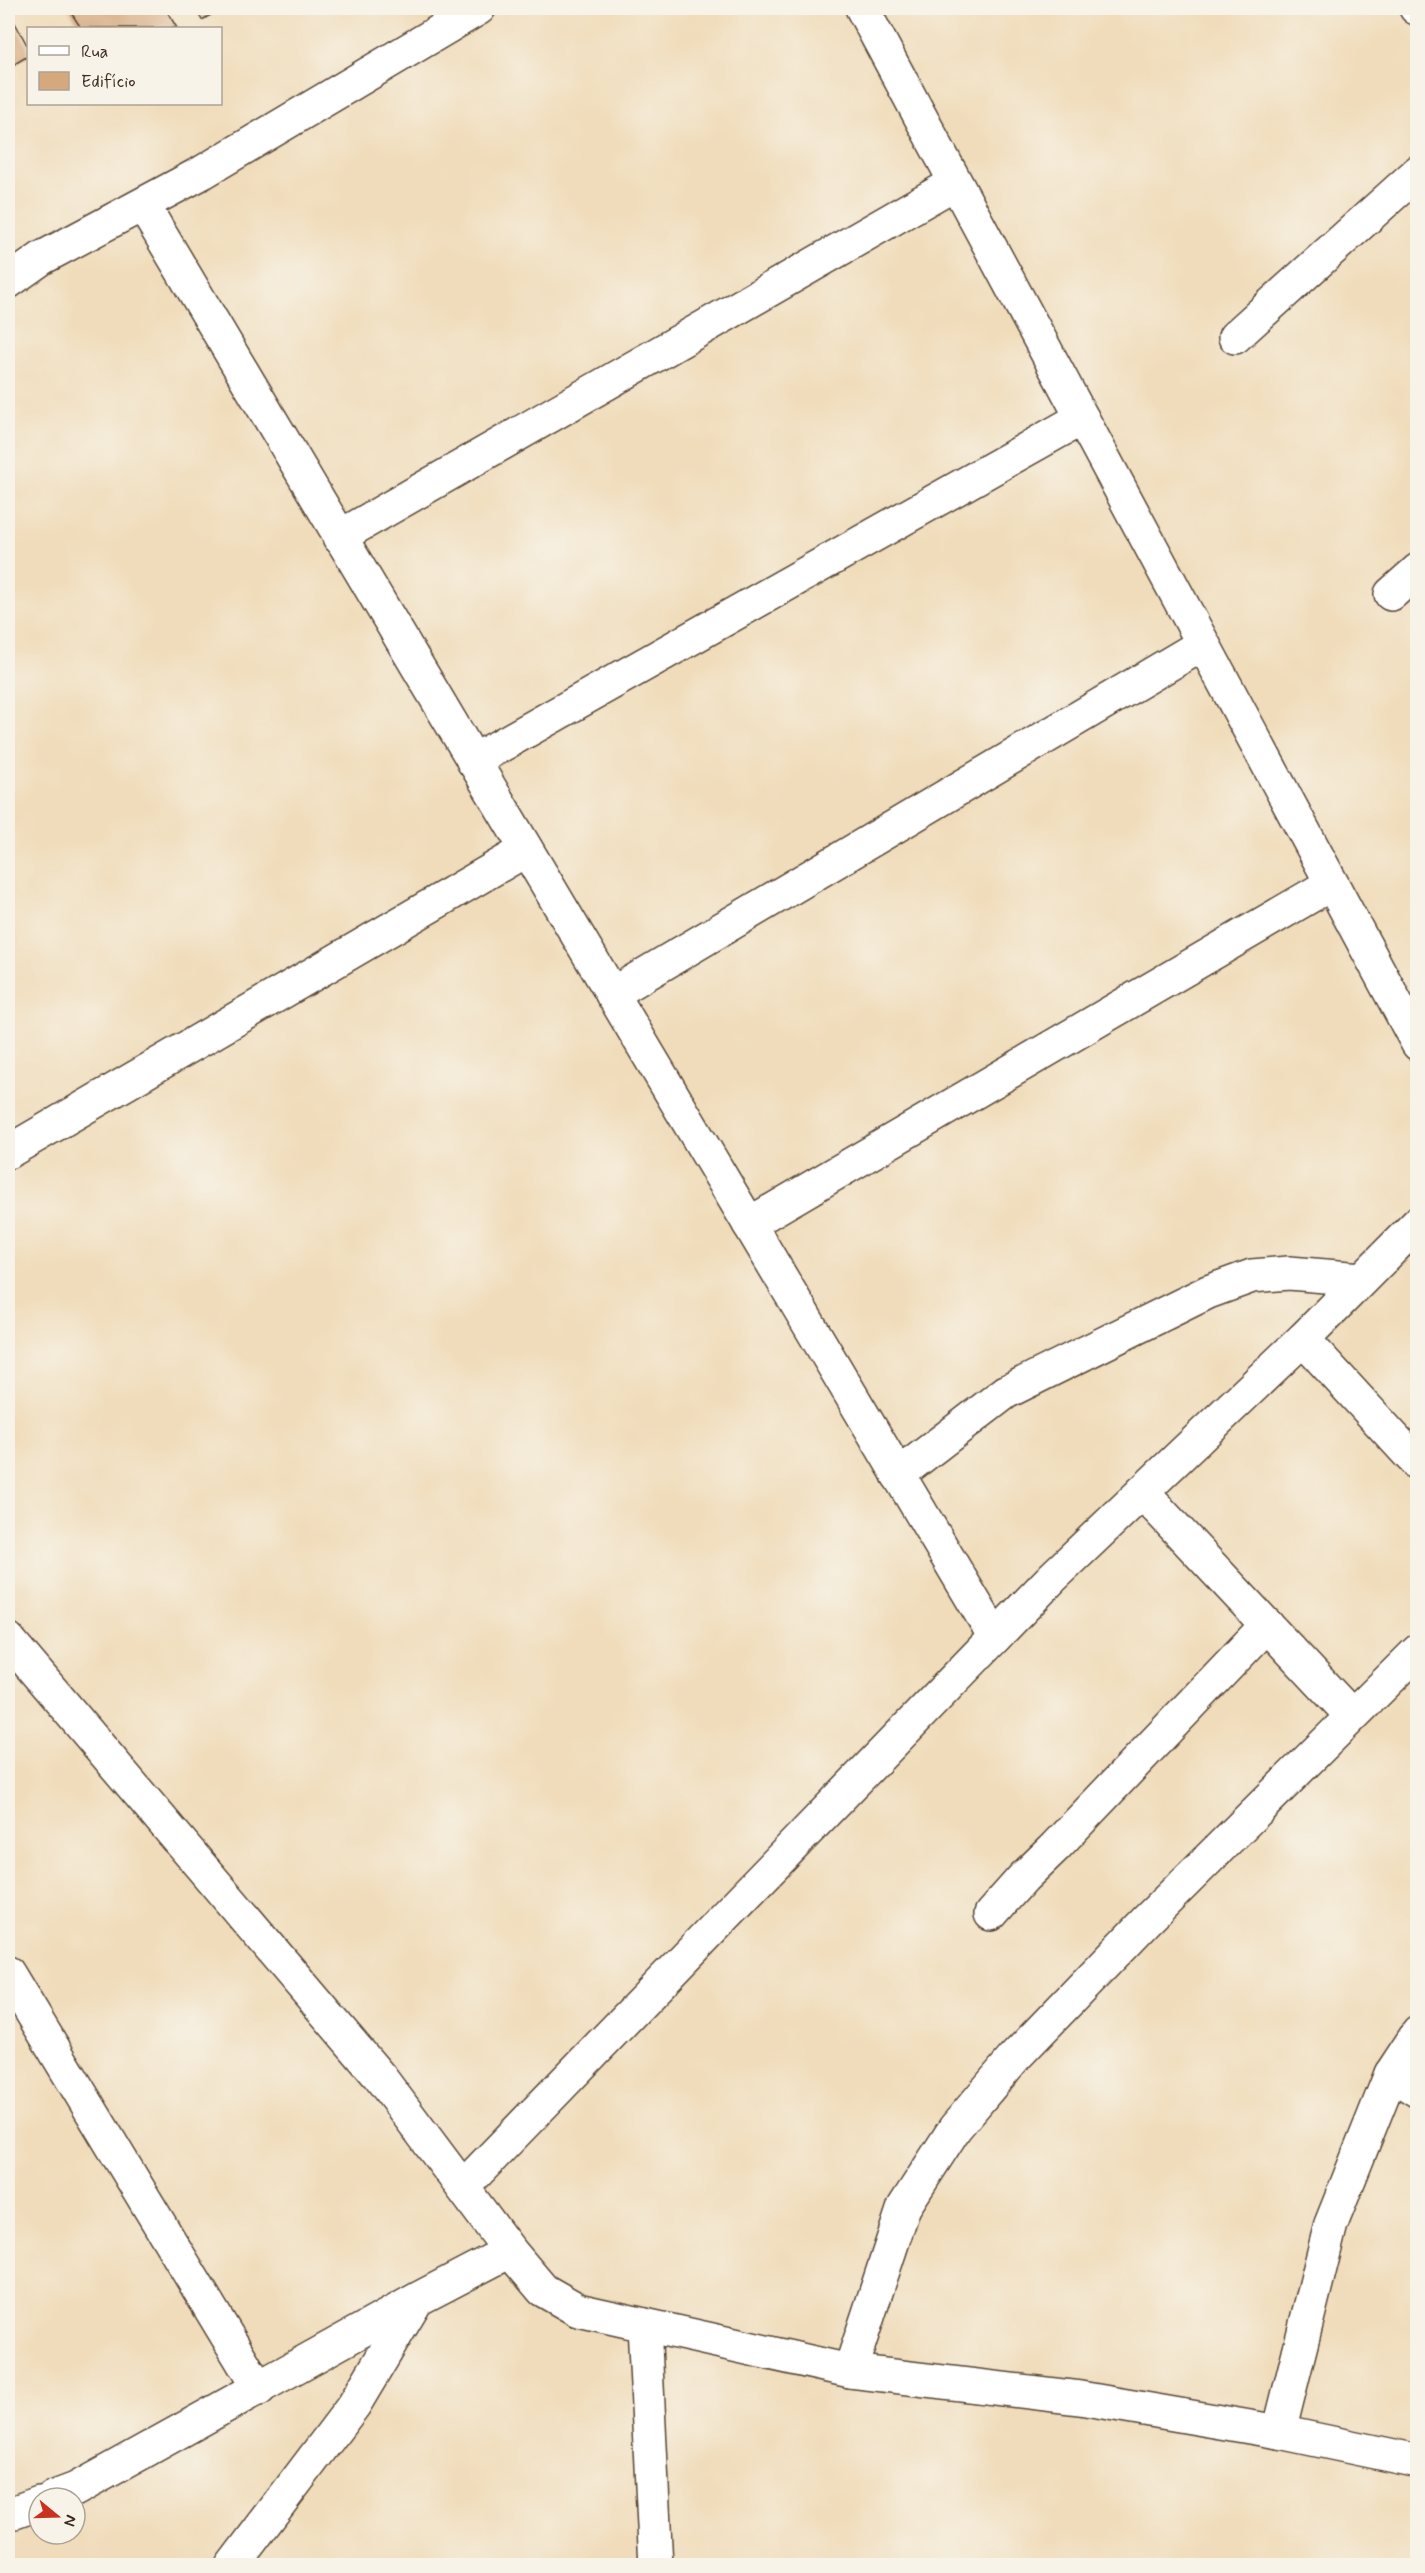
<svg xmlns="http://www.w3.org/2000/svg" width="1425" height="2573" viewBox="0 0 1425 2573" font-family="Mynerve,sans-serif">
	<rect width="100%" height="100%" fill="#f7f3e8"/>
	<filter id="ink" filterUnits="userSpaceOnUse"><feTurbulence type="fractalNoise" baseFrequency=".0167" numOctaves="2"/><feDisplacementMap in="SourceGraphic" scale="12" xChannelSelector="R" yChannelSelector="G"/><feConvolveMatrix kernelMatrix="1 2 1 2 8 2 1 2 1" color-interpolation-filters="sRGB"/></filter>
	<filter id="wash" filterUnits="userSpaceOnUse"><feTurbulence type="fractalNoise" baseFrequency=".008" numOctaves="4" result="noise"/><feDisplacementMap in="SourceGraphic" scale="24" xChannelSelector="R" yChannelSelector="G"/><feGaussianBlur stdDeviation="1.35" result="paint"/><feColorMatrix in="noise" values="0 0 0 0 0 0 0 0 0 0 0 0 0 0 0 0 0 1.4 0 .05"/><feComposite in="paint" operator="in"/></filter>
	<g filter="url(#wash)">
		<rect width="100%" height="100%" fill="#f0dcba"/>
		<g id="blocks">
			<g fill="#d5a87e">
				<polygon points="68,8 165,8 177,28 81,28"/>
				<polygon points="195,8 223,8 202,20"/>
				<polygon points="8,10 28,47 28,56 8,68"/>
			</g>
		</g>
	</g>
	<g filter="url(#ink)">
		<use href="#blocks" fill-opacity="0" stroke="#564535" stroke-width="1.5"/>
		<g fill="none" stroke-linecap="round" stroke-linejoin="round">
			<defs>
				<g id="minor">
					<polyline points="862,8 1418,1044"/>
					<polyline points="1416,8 1418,9"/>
					<polyline points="143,205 995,1637"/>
					<polyline points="8,282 42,258 203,172 479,8"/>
					<polyline points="1235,337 1418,172"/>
					<polyline points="339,537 955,183"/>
					<polyline points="1391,594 1418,570"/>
					<polyline points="473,761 1082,418"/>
					<polyline points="612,994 1203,644"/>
					<polyline points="8,1152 526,850"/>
					<polyline points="749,1224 1331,884"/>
					<polyline points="1303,1339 1418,1464"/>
					<polyline points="898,1475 1006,1392 1208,1292 1252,1276 1289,1273 1362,1279"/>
					<polyline points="1142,1492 1351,1715"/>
					<polyline points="8,1639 380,2077 510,2251 543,2290 578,2310 850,2371 1080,2398 1279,2432 1418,2461"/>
					<polyline points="991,1914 1023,1878 1055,1847 1267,1625"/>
					<polyline points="8,1973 259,2389"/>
					<polyline points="1391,2074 1418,2091"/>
					<polyline points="463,2187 1053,1577 1303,1339 1418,1223"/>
					<polyline points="644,2325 656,2566"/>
					<polyline points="850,2371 904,2207 955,2128 1014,2058 1146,1921 1418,1651"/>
					<polyline points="1279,2432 1331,2224 1391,2074 1418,2033"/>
					<polyline points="52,2498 76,2489 418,2299 510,2251"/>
					<polyline points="8,2512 15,2512 39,2503"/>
					<polyline points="232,2566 354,2405 415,2303"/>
				</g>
			</defs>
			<use href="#minor" stroke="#564535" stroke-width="36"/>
			<use href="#minor" stroke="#fff" stroke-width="33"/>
		</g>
	</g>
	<rect width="1425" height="2573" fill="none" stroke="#f7f3e8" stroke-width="30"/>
	<rect x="27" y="27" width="195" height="78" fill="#f7f3e8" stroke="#aca397" stroke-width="1.5"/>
	<rect x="39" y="46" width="30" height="9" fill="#ffffff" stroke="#aca397" stroke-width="1.5"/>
	<text x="81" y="57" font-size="18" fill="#3b2a1e">Rua</text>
	<rect x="39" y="72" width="30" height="18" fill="#d5a87e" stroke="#aca397" stroke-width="1.5"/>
	<text x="81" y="87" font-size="18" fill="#3b2a1e">Edifício</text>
	<g transform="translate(57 2516) rotate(109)"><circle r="28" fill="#f7f3e8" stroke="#aca397" stroke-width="1.5"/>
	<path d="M0-4.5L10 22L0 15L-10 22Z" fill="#c8321e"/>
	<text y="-9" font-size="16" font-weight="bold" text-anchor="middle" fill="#3b2a1e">N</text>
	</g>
</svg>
